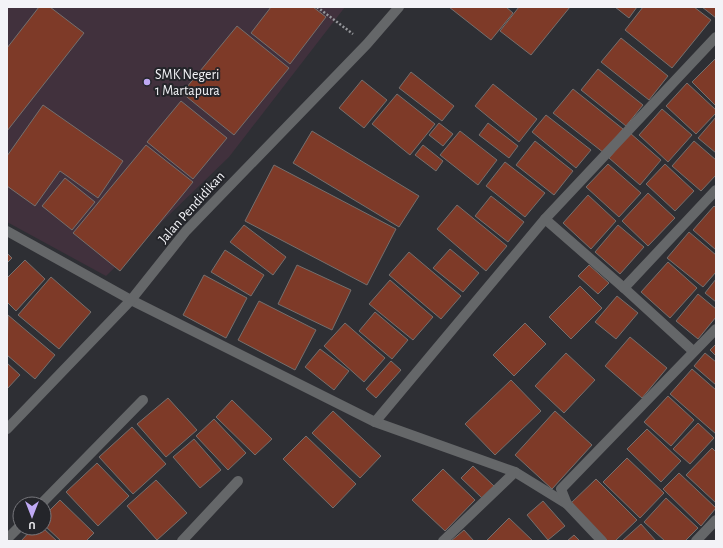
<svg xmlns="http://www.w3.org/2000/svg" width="723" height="548" font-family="'Alegreya Sans',sans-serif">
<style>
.education{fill:#41313d}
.building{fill:#7e3a28;stroke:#756f6d}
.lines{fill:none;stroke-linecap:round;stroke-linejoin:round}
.path{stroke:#96979b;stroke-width:2.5;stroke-dasharray:2 2;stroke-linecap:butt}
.minor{stroke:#656769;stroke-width:10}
.tertiary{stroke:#656769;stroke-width:10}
.poi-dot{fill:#bfa9f4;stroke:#24252a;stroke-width:1.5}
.labels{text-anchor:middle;stroke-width:4;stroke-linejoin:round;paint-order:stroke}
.poi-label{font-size:14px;fill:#f3f3f7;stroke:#24252a;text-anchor:start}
.street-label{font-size:14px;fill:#f3f3f7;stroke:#24252a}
</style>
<rect width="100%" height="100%" fill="#2e2f34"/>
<path class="education" d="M7,7H345L229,157L106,276L7,222Z"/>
<g class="building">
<path d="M39,7H50L84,33L7,131V48Z"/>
<path d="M271,7H313L326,17L290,64L251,33Z"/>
<path d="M449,7H506L513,13L491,40Z"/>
<path d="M519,7H570L531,55L500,31Z"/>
<path d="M615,7H637L629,18Z"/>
<path d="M643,7H694L711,20L672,68L625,30Z"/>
<path d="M702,7H716V18Z"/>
<path d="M237,26L289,68L234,135L182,93Z"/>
<path d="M621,38L668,76L649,100L601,62Z"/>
<path d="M716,58V106L692,82Z"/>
<path d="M598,69L643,105L626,126L581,90Z"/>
<path d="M411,72L454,106L442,121L399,88Z"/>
<path d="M362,80L387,100L364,128L339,108Z"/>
<path d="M687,83L716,110V113L696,134L666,106Z"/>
<path d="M493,84L537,119L519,142L475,106Z"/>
<path d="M573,89L623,129L604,153L553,113Z"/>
<path d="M397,94L435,124L410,155L372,124Z"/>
<path d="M181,101L227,138L193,179L147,142Z"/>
<path d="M43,105L123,161L98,198L60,171L35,206L7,186V156Z"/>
<path d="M662,109L692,135L668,162L639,135Z"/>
<path d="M546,115L591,150L576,168L532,132Z"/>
<path d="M716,117V153L698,138Z"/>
<path d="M439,123L453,134L443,146L429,135Z"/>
<path d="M488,123L518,146L509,158L479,135Z"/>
<path d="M312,131L419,196L399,227L293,163Z"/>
<path d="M460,131L497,160L478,185L440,155Z"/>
<path d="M630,133L661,160L640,185L609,158Z"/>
<path d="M535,141L573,171L554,195L516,165Z"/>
<path d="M694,141L716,160V175L701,191L672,166Z"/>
<path d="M146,145L193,182L120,271L73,233Z"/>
<path d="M423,145L443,161L436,171L415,155Z"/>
<path d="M505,162L545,193L525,217L486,186Z"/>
<path d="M608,164L641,193L619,217L586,187Z"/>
<path d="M665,164L694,191L675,211L646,184Z"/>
<path d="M274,165L396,229L367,285L245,221Z"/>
<path d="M65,178L95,202L72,230L42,206Z"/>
<path d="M648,193L675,218L648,246L622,221Z"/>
<path d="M588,195L616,221L591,249L563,223Z"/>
<path d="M491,196L524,222L508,242L475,216Z"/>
<path d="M457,205L507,246L486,271L437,229Z"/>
<path d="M714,206L716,208V250L693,230Z"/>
<path d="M244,225L286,257L273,275L230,242Z"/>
<path d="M618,225L644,247L620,274L595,252Z"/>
<path d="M689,232L716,255V272L703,287L667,258Z"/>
<path d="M450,249L479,273L463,292L433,268Z"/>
<path d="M225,250L264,275L251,296L211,272Z"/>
<path d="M409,252L461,296L441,319L389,275Z"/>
<path d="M7,253L12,258L7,263Z"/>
<path d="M25,260L45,279L16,311L7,302V278Z"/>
<path d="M668,262L697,288L670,318L641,292Z"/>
<path d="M297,265L351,290L332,330L278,304Z"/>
<path d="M589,265L609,283L598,294L578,276Z"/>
<path d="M204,275L247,298L226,338L183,315Z"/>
<path d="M51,277L91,312L59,349L18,315Z"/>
<path d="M716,279V302L705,293Z"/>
<path d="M390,280L433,317L413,340L369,304Z"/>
<path d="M580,286L602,308L571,339L549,317Z"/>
<path d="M698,294L716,309V317L698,339L676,321Z"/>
<path d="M617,296L638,313L616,339L595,322Z"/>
<path d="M259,301L316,330L295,370L238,340Z"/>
<path d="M375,312L408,340L392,359L359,331Z"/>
<path d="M8,315L55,355L35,379L7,355Z"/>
<path d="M345,323L385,358L364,382L324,346Z"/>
<path d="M525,323L546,344L514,376L493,355Z"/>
<path d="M630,337L667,368L642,398L605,366Z"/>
<path d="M716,344V356L710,350Z"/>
<path d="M320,349L349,371L334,390L305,367Z"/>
<path d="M566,353L595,380L564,413L535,386Z"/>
<path d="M705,353L716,362V385L694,366Z"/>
<path d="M391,361L401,370L376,398L366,389Z"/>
<path d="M7,363L20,375L7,389Z"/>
<path d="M692,369L716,390V434L670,394Z"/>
<path d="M511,380L541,411L495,455L465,424Z"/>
<path d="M668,396L694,420L671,446L644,422Z"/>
<path d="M168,398L197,430L166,457L137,424Z"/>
<path d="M232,400L272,439L255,455L216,417Z"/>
<path d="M333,411L381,456L360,478L312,433Z"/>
<path d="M555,411L592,445L552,489L515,455Z"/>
<path d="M214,419L246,453L228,470L196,436Z"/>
<path d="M698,423L714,438L690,464L673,449Z"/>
<path d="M132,427L166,464L133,494L99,457Z"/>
<path d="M647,429L681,461L661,482L627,449Z"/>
<path d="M306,436L356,484L333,508L283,459Z"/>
<path d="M194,439L221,470L200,488L173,457Z"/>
<path d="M712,448L716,452V503L686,475Z"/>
<path d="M627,458L664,493L640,518L603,482Z"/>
<path d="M97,463L129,496L98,526L66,492Z"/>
<path d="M473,466L494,486L482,498L461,478Z"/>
<path d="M443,469L475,500L445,531L412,500Z"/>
<path d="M679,473L716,508L701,526L663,489Z"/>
<path d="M596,479L637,520L615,541H608L570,504Z"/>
<path d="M156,480L187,513L157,540L127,506Z"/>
<path d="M666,498L698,528L685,541H665L644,522Z"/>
<path d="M60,500L94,533L86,541H61L44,525V516Z"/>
<path d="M543,501L565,526L548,540L527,515Z"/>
<path d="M509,518L533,541H486Z"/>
<path d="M641,524L656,541H622Z"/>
<path d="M33,528H43L57,541H21Z"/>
<path d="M464,530L474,541H451Z"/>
<path d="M574,535L580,541H567Z"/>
</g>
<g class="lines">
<path class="path" d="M317,7L353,34"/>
<g class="minor">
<path d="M545,219L624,288L693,351"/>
<path d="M7,231L131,300L375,422L515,472L567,504L602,541"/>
<path d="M624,288L716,190"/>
<path d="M375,422L545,219L716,37"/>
<path d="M41,504L143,400"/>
<path d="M567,504L561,489L716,329"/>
<path d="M7,539L20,526"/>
<path d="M182,541L238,481"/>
<path d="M443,541L515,472"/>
<path d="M696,541L716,520"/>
</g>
<path class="tertiary" d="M7,429L131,300L186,231L367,44L399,7"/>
</g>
<circle class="poi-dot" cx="147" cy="82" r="4"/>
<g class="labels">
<g class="poi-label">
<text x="155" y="79">SMK Negeri<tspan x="155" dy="16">1 Martapura</tspan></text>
</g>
<g class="street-label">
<text transform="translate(191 207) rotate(-48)" y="5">Jalan Pendidikan</text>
</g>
</g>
<rect width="723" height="548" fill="none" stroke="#f3f3f7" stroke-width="16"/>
<g transform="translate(32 516) rotate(180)"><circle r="19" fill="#24252a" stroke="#77777c"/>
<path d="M0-3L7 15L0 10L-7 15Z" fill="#bfa9f4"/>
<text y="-6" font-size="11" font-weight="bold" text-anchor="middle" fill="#f3f3f7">U</text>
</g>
</svg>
